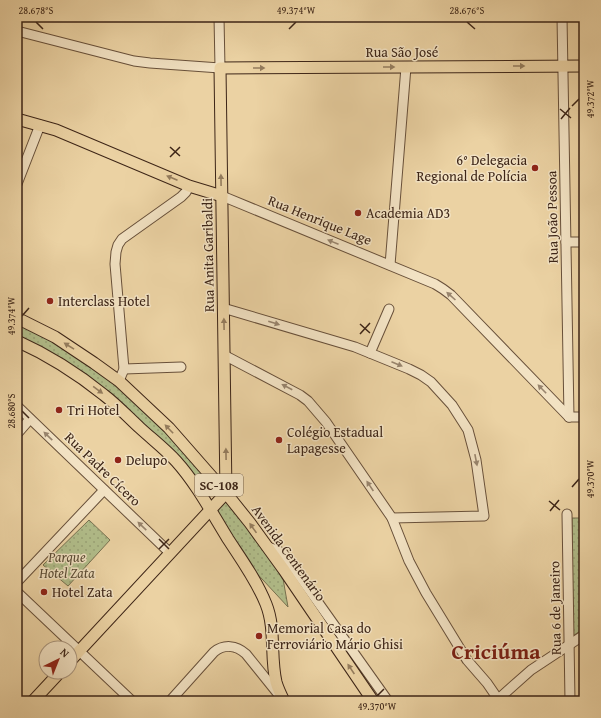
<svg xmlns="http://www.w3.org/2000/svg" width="601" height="718" font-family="'Gentium Book Plus',serif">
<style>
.green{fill:url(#green-dots);stroke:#777150}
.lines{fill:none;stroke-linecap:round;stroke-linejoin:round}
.minor-casing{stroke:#68503a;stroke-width:11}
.major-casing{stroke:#3d2517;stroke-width:13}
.minor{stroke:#f2e2c3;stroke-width:9}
.major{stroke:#ebd2a3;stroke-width:11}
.oneway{fill:#947c5d}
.oneway2{fill:#98846d}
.ticks{fill:none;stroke:#3d2517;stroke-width:1.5}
.poi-dot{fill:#8f2418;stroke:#f2e2c3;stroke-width:1.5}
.labels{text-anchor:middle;stroke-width:3;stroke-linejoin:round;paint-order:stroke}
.shield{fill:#f2e2c3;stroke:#735e4b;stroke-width:1}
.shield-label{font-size:13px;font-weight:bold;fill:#3d2517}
.street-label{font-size:14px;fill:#3d2517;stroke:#f2e2c3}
.poi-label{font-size:14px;fill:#3d2517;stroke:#f2e2c3;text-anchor:start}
.park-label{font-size:14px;font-style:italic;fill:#5a4b34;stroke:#f2e2c3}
.town-label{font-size:22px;font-weight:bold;fill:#7a1f14;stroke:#f2e2c3}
.neatline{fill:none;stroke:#3d2517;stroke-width:1.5}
.ticks-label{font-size:10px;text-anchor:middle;fill:#3d2517}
</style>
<defs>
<pattern id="green-dots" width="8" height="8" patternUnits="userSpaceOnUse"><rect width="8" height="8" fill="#b1bd8a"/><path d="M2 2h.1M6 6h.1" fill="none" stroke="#99a276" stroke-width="1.8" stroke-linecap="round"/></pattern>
</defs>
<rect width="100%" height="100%" fill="#ebd2a3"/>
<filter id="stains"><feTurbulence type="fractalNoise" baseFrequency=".005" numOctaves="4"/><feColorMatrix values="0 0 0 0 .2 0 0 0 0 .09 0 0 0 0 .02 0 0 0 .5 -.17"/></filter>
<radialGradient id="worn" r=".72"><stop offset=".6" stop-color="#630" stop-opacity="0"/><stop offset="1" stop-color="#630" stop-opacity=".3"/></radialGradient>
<g class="green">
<path d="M17,322L44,335L96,369L165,428L211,482L208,498L154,434L17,338Z"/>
<path d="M228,500L282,573L288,607L250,566L214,511Z"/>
<path d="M572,518H584V628L573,636Z"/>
<path d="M89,520L110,540L68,586L43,565Z"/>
</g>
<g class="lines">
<g class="minor-casing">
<g id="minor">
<path d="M562,17L569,417"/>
<path d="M17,31L134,61L150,63L220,68L219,17"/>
<path d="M17,184L40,125"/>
<path d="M222,196L435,284L443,289L451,295L569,417"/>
<path d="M566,242H584"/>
<path d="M390,265L406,67"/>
<path d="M223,308L355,347L409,369L421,375L431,382L452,405L468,430L476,460L484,516L392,518"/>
<path d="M370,353L389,309"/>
<path d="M224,355L300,395L308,401L326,422L392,518L409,561L426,593L459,647L467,660L487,683L498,699"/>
<path d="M124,369L181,367"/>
<path d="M119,381L124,369L115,264L116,252L118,245L122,239L181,197L186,192L189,186"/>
<path d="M17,406L170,553"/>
<path d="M569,417H584"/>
<path d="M17,434L30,419"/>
<path d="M567,514L570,701"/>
<path d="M266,546L283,553L388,701"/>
<path d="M17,582L104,490"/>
<path d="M17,592L132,701"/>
<path d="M170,701L214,652C224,644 236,645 246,654L279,695"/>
<path d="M496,701L531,670L584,635"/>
</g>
</g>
<g class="major-casing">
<g id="major">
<path d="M17,119L56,130L189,186L222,196"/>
<path d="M17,318L55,337L94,363L119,381L169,428L226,493L250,523L284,570L373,701"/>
<path d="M17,341C48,355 78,374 104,395C117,405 128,417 140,428C152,439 165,449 176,461C196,483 212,513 228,539C241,559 257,581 266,604C276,629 270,656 276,682C278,689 281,695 284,701"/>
<path d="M70,661L226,493L220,68L584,66"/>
<path d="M33,701L60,672"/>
</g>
</g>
<use href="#minor" class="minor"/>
<use href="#major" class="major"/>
</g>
<defs><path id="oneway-solid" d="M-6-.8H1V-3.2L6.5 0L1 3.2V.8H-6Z"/></defs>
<g class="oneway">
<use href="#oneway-solid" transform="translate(519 66)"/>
<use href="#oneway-solid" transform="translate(389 67)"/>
<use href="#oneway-solid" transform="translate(259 68)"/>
<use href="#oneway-solid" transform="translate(172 178) rotate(-157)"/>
<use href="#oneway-solid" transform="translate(221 180) rotate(-91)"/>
<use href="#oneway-solid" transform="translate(224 324) rotate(-91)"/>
<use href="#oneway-solid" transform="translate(69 346) rotate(-148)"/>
<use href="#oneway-solid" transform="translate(98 390) rotate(36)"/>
<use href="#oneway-solid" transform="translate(169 429) rotate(-134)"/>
<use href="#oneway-solid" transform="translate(226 454) rotate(-91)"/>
<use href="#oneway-solid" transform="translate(253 528) rotate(-125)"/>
<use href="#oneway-solid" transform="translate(351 669) rotate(-124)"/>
</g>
<g class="oneway2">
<use href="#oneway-solid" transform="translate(333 242) rotate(-158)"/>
<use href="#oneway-solid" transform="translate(451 296) rotate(-138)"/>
<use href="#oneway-solid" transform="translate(274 323) rotate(17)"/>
<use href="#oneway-solid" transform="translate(397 364) rotate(23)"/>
<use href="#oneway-solid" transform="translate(287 387) rotate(-152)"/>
<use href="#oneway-solid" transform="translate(542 389) rotate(-134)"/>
<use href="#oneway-solid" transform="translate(48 436) rotate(-136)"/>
<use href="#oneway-solid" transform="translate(476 460) rotate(79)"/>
<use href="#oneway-solid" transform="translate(370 486) rotate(-124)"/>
<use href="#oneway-solid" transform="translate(142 526) rotate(-136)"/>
</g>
<path class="ticks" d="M36,22L43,29M467,22L475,29M289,29L296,22M572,106L579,99M560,109L571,118M561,119L570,108M170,147L180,156M170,157L180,147M22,316L29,308M360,324L370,333M360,334L370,323M22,411L29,418M572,487L579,479M549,501L560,510M550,511L559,500M159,539L169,549M159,549L169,539M377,696L384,689"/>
<g class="poi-dot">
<circle cx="535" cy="168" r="4"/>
<circle cx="358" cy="213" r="4"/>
<circle cx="50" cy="301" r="4"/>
<circle cx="59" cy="410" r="4"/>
<circle cx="279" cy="440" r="4"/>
<circle cx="118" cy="460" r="4"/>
<circle cx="44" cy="592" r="4"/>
<circle cx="259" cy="636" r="4"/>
</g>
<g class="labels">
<rect class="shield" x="195" y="474" width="48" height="22" rx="3"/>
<g class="shield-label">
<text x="219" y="490">SC-108</text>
</g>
<g class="street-label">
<text x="402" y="57">Rua São José</text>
<text transform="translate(552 217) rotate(-91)" y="5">Rua João Pessoa</text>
<text transform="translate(320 220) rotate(22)" y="5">Rua Henrique Lage</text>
<text transform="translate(208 255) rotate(-91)" y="5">Rua Anita Garibaldi</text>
<text transform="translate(103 469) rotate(44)" y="5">Rua Padre Cícero</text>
<text transform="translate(289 553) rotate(54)" y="5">Avenida Centenário</text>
<text transform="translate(555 608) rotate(-91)" y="5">Rua 6 de Janeiro</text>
</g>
<g class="poi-label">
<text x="527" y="165" text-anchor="end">6° Delegacia<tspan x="527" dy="16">Regional de Polícia</tspan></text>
<text x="366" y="218">Academia AD3</text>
<text x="58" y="306">Interclass Hotel</text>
<text x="67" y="415">Tri Hotel</text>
<text x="287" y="437">Colégio Estadual<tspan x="287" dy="16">Lapagesse</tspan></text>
<text x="126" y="465">Delupo</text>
<text x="52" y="597">Hotel Zata</text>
<text x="267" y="633">Memorial Casa do<tspan x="267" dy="16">Ferroviário Mário Ghisi</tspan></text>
</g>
<g class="park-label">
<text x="67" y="562">Parque<tspan x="67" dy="16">Hotel Zata</tspan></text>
</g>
<g class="town-label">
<text x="496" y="659">Criciúma</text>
</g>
</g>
<rect width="601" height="718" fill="none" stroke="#ebd2a3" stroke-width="44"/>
<g transform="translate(58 660) rotate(43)"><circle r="19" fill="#f2e2c3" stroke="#aa967e"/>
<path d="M0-3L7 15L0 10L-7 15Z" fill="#8f2418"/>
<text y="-6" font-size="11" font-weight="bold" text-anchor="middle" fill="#3d2517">N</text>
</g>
<rect x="22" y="22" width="557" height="674" class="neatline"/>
<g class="ticks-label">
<text x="36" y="14">28.678°S</text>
<text x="296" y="14">49.374°W</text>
<text x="467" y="14">28.676°S</text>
<text transform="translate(590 99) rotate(-90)" y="4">49.372°W</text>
<text transform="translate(11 316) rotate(-90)" y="4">49.374°W</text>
<text transform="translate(11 411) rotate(-90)" y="4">28.680°S</text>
<text transform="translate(590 479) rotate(-90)" y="4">49.370°W</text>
<text x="377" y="710">49.370°W</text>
</g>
<rect width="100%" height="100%" filter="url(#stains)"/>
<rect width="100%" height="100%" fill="url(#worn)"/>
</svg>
